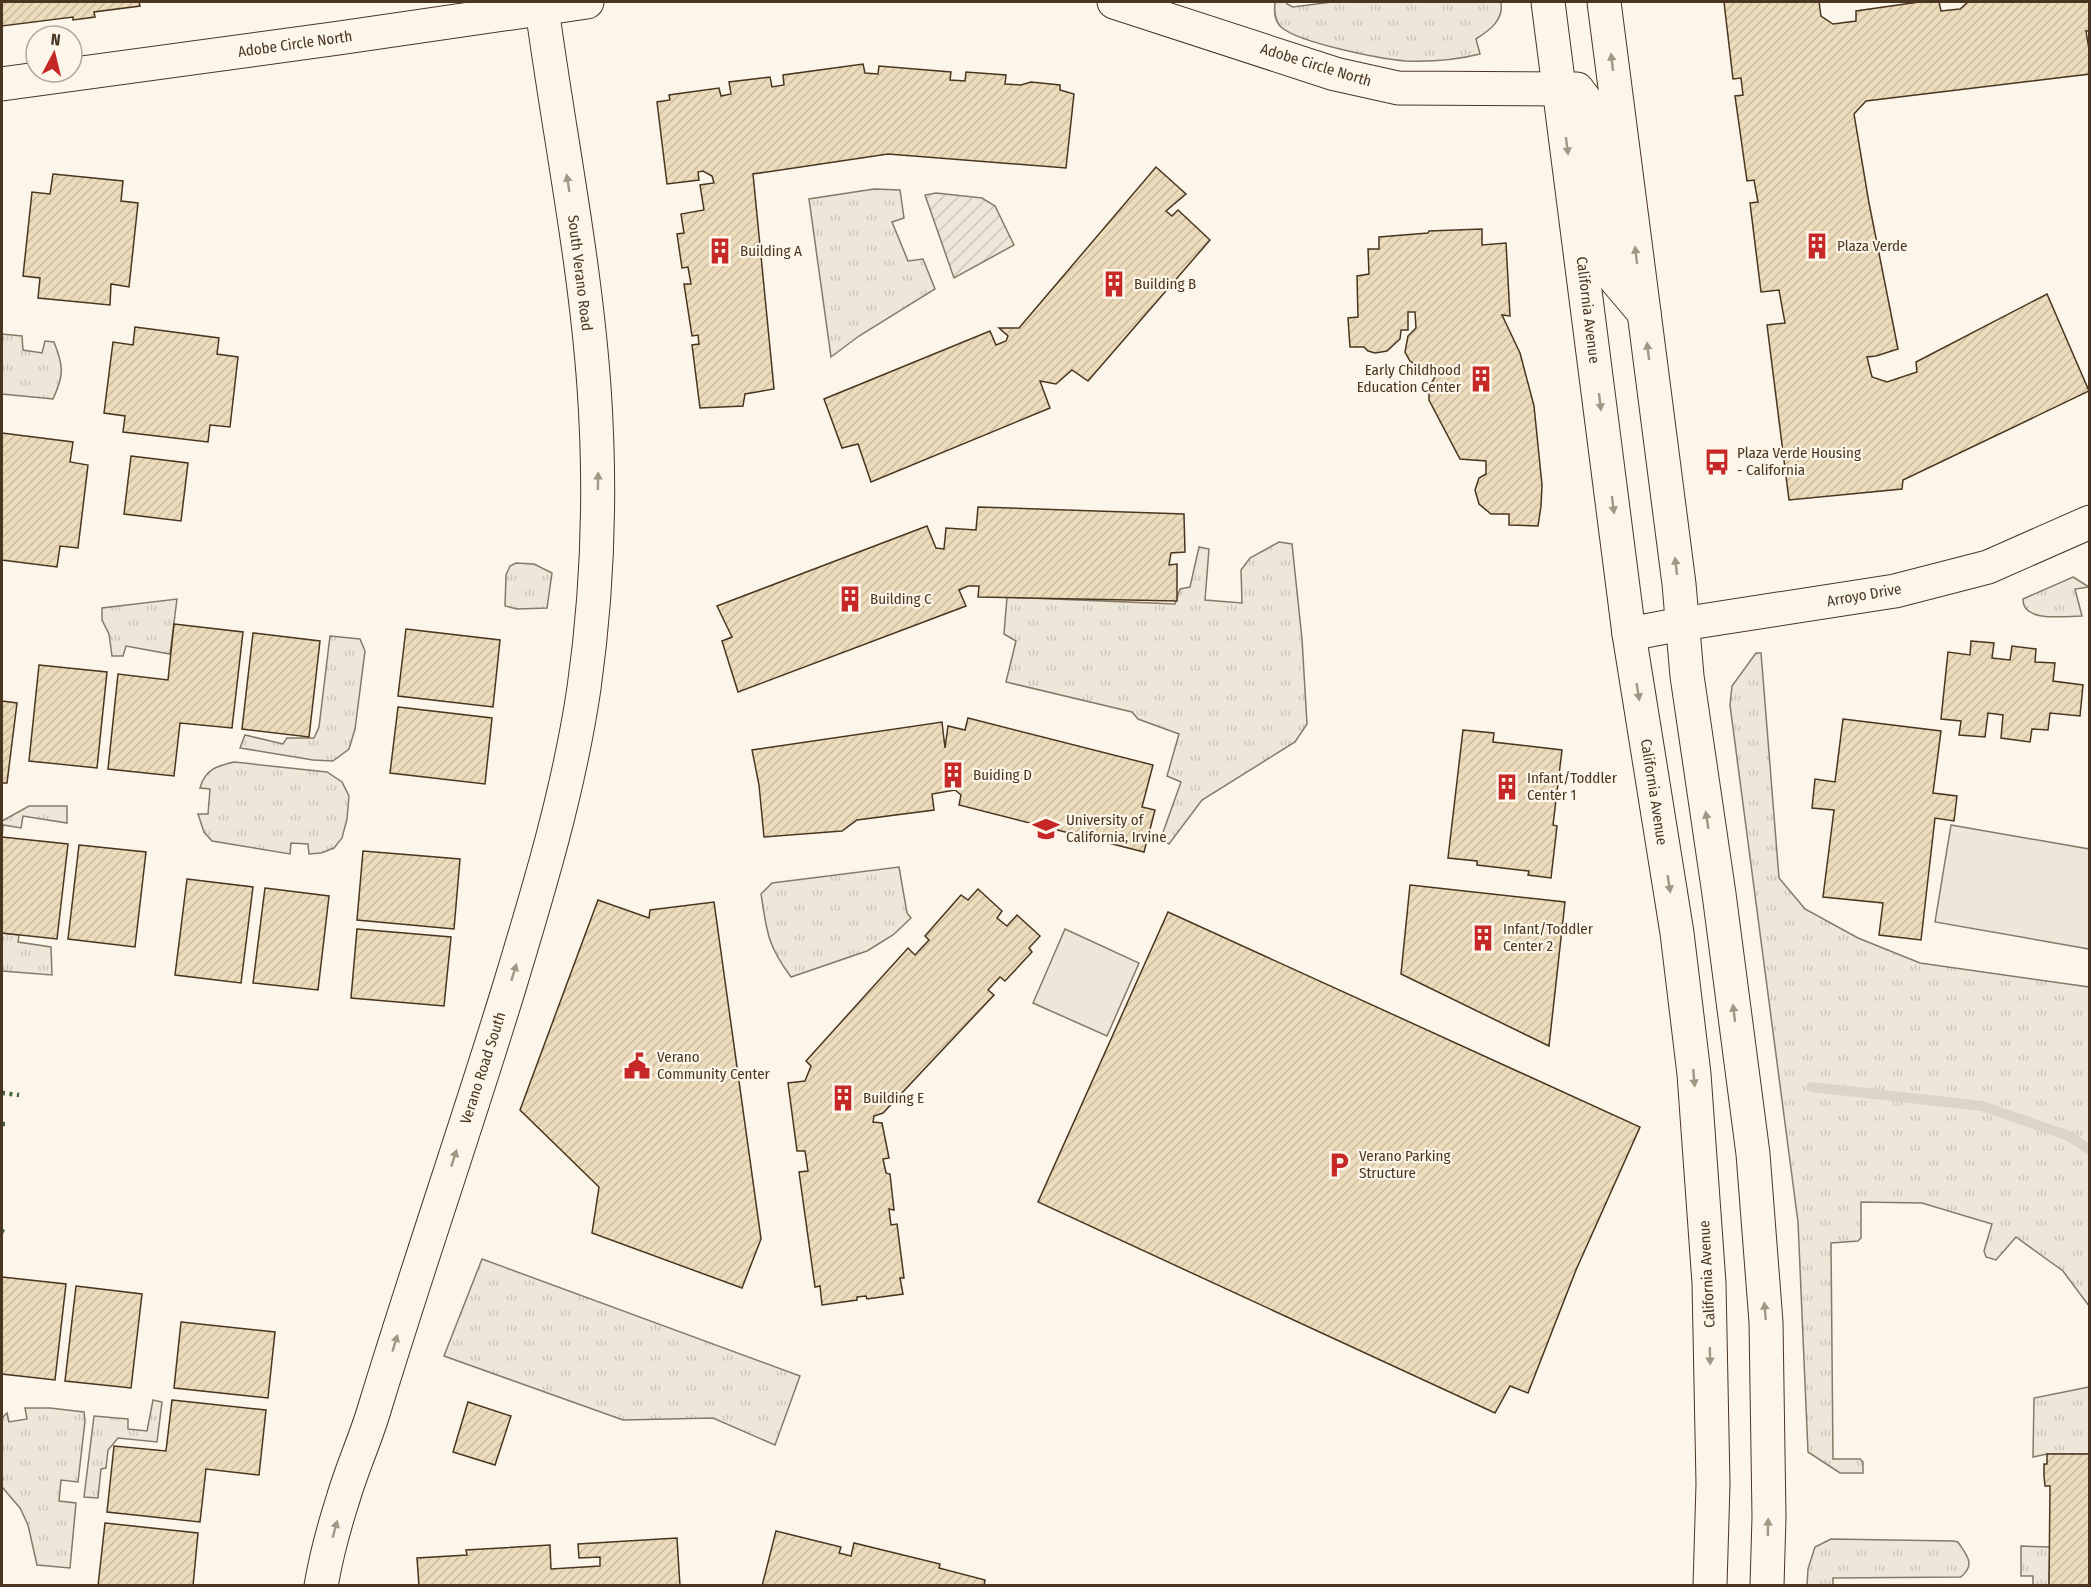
<svg xmlns="http://www.w3.org/2000/svg" width="2091" height="1587" font-family="'Fira Sans Condensed',sans-serif">
<style>
.grass{fill:url(#grass-tufts);stroke:#887966;stroke-width:1.5}
.garden{fill:url(#garden-furrows);stroke:#887966;stroke-width:1.5}
.pitch{fill:#ede6d9;stroke:#887966;stroke-width:1.5}
.lines{fill:none;stroke-linecap:round;stroke-linejoin:round}
.stream{stroke:#dcd4c6;stroke-width:10}
.building{fill:url(#building-hatch);stroke:#4a3520;stroke-width:1.5}
.street-casing{stroke:#4a3520;stroke-width:35}
.secondary-casing{stroke:#4a3520;stroke-width:35}
.street{stroke:#fbf6e9;stroke-width:33}
.secondary{stroke:#fbf6e9;stroke-width:33}
.hedge{stroke:#436837;stroke-width:4.5;stroke-dasharray:3 4.5;stroke-linecap:butt}
.oneway{fill:#a29684}
.labels{text-anchor:middle;stroke-width:4.5;stroke-linejoin:round;paint-order:stroke}
.street-label{font-size:15px;fill:#4a3520;stroke:#fbf6e9}
.poi-label{font-size:15px;fill:#4a3520;stroke:#fbf6e9;text-anchor:start}
</style>
<defs>
<pattern id="grass-tufts" width="24" height="20" patternUnits="userSpaceOnUse" patternTransform="scale(1.5)"><rect width="24" height="20" fill="#ede6d9"/><path d="M3 7l-1-3M5 7V3M7 7l1-3M15 17l-1-3M17 17v-4M19 17l1-3" fill="none" stroke="#cdc6ba"/></pattern>
<pattern id="garden-furrows" width="10" height="10" patternUnits="userSpaceOnUse" patternTransform="scale(1.5)"><rect width="10" height="10" fill="#ede6d9"/><path d="M-1 1l2-2M0 10L10 0M9 11l2-2" fill="none" stroke="#cdc6ba"/></pattern>
<pattern id="building-hatch" width="6" height="6" patternUnits="userSpaceOnUse" patternTransform="scale(1.5)"><rect width="6" height="6" fill="#ecdcbc"/><path d="M-1 1l2-2M0 6l6-6M5 7l2-2" fill="none" stroke="#ccbda1"/></pattern>
</defs>
<rect width="100%" height="100%" fill="#fbf6e9"/>
<g class="grass">
<path d="M1275,2H1287V4L1293,7L1332,2H1501C1504,20 1490,30 1476,39L1480,54C1456,60 1432,62 1406,61C1381,59 1299,43 1281,27C1274,20 1274,11 1275,2Z"/>
<path d="M874,189L900,190L904,218L892,222L908,261L923,259L935,289L859,336L831,357L809,199Z"/>
<path d="M2,334L22,336L23,350L42,353L45,341L54,342C64,367 64,375 53,399L2,394Z"/>
<path d="M1279,542L1292,544L1302,639L1307,724L1295,742L1202,800L1169,844L1161,838L1181,782L1167,776L1179,734L1138,719L1132,712L1006,682L1016,641L1004,634L1007,597L1175,604L1180,589L1190,587L1199,547L1209,549L1205,600L1242,603L1241,570L1250,558Z"/>
<path d="M516,563L534,564L552,573L547,608L517,609L505,606L506,575L510,566Z"/>
<path d="M2073,577L2089,587L2075,589L2082,616C2066,616 2022,623 2023,599Z"/>
<path d="M177,599L170,654L126,646L123,656H112L109,634L102,620V608Z"/>
<path d="M330,636L360,639L365,651L355,729L349,749L333,761L313,760L240,748L245,735L283,744L287,738H314L319,727Z"/>
<path d="M1756,653H1761L1779,878L1805,909L1858,938L1920,963L2089,987V1306L2063,1271L2016,1237L1996,1260L1986,1257L1984,1251L1992,1224L1922,1203L1861,1202V1238L1858,1241L1831,1243L1833,1459H1860L1863,1462V1473H1840L1808,1452L1798,1222L1730,705L1732,686Z"/>
<path d="M234,762L327,772L342,782L349,796L347,819L342,838L334,848L321,853L309,854L308,844L291,843L290,854L212,841L204,832L198,814H208L210,789L200,788C205,769 217,766 234,762Z"/>
<path d="M29,806H67V823L23,816L21,828L3,825L2,839V821Z"/>
<path d="M899,867L907,913L911,918L893,935L867,951L791,977C767,945 767,932 761,894L772,883Z"/>
<path d="M2,933L19,935L18,942L51,947L52,975L2,971Z"/>
<path d="M482,1259L800,1376L775,1445L713,1418L623,1420L444,1356Z"/>
<path d="M2089,1387V1454H2047L2033,1457L2034,1398Z"/>
<path d="M153,1400L162,1402L157,1442L118,1438L108,1450L106,1468L101,1469L98,1498L84,1497L94,1416L128,1419V1429L147,1431Z"/>
<path d="M25,1408H50L84,1412L85,1421L78,1482L61,1480L59,1501L76,1503L70,1568L37,1565L28,1525L20,1508L2,1487V1418L7,1413L9,1422L27,1419Z"/>
<path d="M1831,1539L1953,1541L1958,1542C1967,1556 1976,1564 1961,1577L1833,1578V1585H1807L1808,1569L1815,1547Z"/>
<path d="M2021,1546L2050,1547L2049,1585H2033V1576H2021Z"/>
</g>
<path class="garden" d="M936,193L982,198L995,206L1014,245L954,278L925,195Z"/>
<g class="pitch">
<path d="M1951,825L2089,849V949L1935,922Z"/>
<path d="M1065,929L1139,963L1107,1036L1033,1003Z"/>
</g>
<g class="lines">
<path class="stream" d="M1812,1087L1982,1106L2069,1136L2090,1150"/>
</g>
<g class="building">
<path d="M2,2H139L140,6L94,12L95,17L73,20V17L2,26Z"/>
<path d="M1724,2H1819L1821,16L1833,24L1856,21V11L1919,2H1939L1941,11L1960,9L1968,2H2090V31H2086L2090,55V74L1866,101L1854,114L1869,203L1898,349L1876,356L1867,357L1872,377L1887,382L1917,372L1916,362L2047,294L2089,391L1903,480L1902,489L1789,500L1767,325L1785,323L1779,290L1761,292L1750,203L1758,202L1754,180L1747,181L1735,96L1743,95L1741,78L1733,79Z"/>
<path d="M863,64L865,73L878,74L879,66L951,72L950,80L965,81L966,72L1006,75L1005,84L1021,85L1031,82L1060,85V90L1074,94L1066,168L888,154L753,174L774,389L745,394L743,406L700,408L692,345L699,344L698,335L692,336L684,284H691L688,267L682,268L677,234L684,233L681,214L704,210L700,185L714,183L712,176L703,171L698,172L699,180L667,184L657,102L670,100L669,95L719,88L721,96L731,94L729,82L770,77L772,87L784,85L783,75Z"/>
<path d="M1156,167L1186,194L1166,211L1172,216L1178,210L1210,240L1088,381L1072,370L1056,384L1040,381L1050,408L871,482L858,444L842,448L824,399L990,331L996,345L1006,341L1008,336L999,328H1019Z"/>
<path d="M53,174L123,181L121,201L138,203L129,287L111,284L110,305L38,298L40,278L23,276L32,192L50,194Z"/>
<path d="M1482,229V245L1506,243L1510,316L1502,315L1520,353L1534,406L1542,485L1541,506L1538,526L1509,525V514H1491L1479,504L1475,490L1479,478L1486,474V461L1460,459L1429,400V387L1435,377L1439,374V367L1430,370L1420,368L1410,361L1405,352L1408,336L1416,328L1415,312H1408V330H1401L1400,339L1387,351L1375,353L1368,351L1364,347H1350L1348,318L1358,317L1357,276L1369,274L1368,249H1379V237L1428,233L1429,231Z"/>
<path d="M135,327L219,338L217,354L238,357L230,427L210,425L208,442L123,432L125,416L104,413L113,342L133,345Z"/>
<path d="M2,433L73,442L70,462L88,465L78,548L60,546L57,567L2,560Z"/>
<path d="M131,456L188,463L181,521L124,514Z"/>
<path d="M978,507L1184,514L1185,552L1171,553L1169,565L1177,564V601L978,597L979,586H968L959,590L966,606L738,692L722,641L732,637L717,606L927,526L936,548L944,549L946,528L976,530Z"/>
<path d="M174,624L243,632L232,728L180,723L174,776L108,769L118,674L168,680Z"/>
<path d="M406,629L500,640L493,707L398,696Z"/>
<path d="M253,633L320,641L309,737L242,729Z"/>
<path d="M1971,641L1994,643L1992,658L2010,660L2012,646L2036,649L2035,662L2055,663L2053,681L2083,685L2080,716L2050,713L2048,730L2032,729L2030,742L2001,738L2003,715L1988,713L1985,737L1959,735L1961,721L1941,719L1948,652L1970,655Z"/>
<path d="M39,665L107,672L97,768L29,761Z"/>
<path d="M2,701L17,703L7,783H2Z"/>
<path d="M398,707L492,718L485,784L390,773Z"/>
<path d="M968,718L1153,765L1142,807L1155,810L1144,852L959,805L961,795L955,790L932,794L934,810L857,820L842,831L764,837L759,785L752,750L942,722L945,748L948,726L965,730Z"/>
<path d="M1843,719L1941,731L1933,793L1957,796L1954,821L1935,818L1921,940L1879,935L1883,903L1823,897L1834,810L1812,808L1815,779L1835,782Z"/>
<path d="M1463,730L1494,733L1493,742L1562,750L1553,825L1557,826L1551,878L1528,875L1529,871L1477,865V861L1448,858Z"/>
<path d="M2,837L68,844L57,939L2,933Z"/>
<path d="M79,845L146,852L135,947L68,939Z"/>
<path d="M363,851L460,859L454,929L357,920Z"/>
<path d="M187,879L253,887L241,983L175,975Z"/>
<path d="M1410,885L1565,902L1549,1046L1401,974Z"/>
<path d="M265,888L329,896L318,990L253,983Z"/>
<path d="M978,889L1002,911L997,918L1007,926L1017,915L1040,936L1029,948L1032,952L1005,981L1000,977L988,990L994,995L883,1113L874,1116L873,1122L882,1123L889,1158L883,1159L886,1173L890,1174L894,1210L889,1209L891,1225L897,1224L904,1278H900L903,1294L867,1299L866,1296L857,1297V1300L822,1305L820,1286L815,1287L799,1172L808,1171L805,1151H797L788,1083L805,1081L811,1066L806,1061L908,948L915,955L929,940L925,936L961,895L968,900Z"/>
<path d="M598,900L649,918L650,910L714,902L761,1239L742,1288L592,1233L599,1187L520,1110Z"/>
<path d="M1168,912L1640,1127L1576,1270L1528,1393L1510,1386L1495,1413L1038,1202Z"/>
<path d="M357,929L451,937L444,1006L351,998Z"/>
<path d="M2,1277L66,1284L55,1380L2,1374Z"/>
<path d="M76,1286L142,1294L131,1388L65,1381Z"/>
<path d="M181,1322L275,1332L268,1398L174,1388Z"/>
<path d="M172,1400L266,1410L259,1475L206,1469L200,1522L107,1512L114,1446L166,1451Z"/>
<path d="M468,1402L511,1416L495,1465L453,1452Z"/>
<path d="M2047,1454H2090V1586H2049L2050,1486H2045L2044,1476V1464H2047Z"/>
<path d="M105,1523L198,1533L193,1586H98Z"/>
<path d="M776,1531L841,1547L839,1553L851,1556L854,1543L940,1564L939,1568L985,1580L984,1586H762Z"/>
<path d="M677,1538L680,1586H419L417,1558L467,1555L466,1550L550,1545L551,1569L600,1566V1557L579,1558L578,1544Z"/>
</g>
<g class="lines">
<g class="street-casing">
<path id="street" d="M321,1586C326,1557 334,1527 343,1499C352,1468 366,1438 375,1407C418,1266 466,1128 509,988C539,889 569,790 584,688C598,589 601,487 594,387C585,260 559,134 542,8"/>
</g>
<g class="secondary-casing">
<g id="secondary">
<path d="M1114,2L1335,74L1398,88L1577,89L1586,101L1611,274L1644,313"/>
<path d="M1548,2L1629,634L1677,933L1694,1074L1709,1283L1713,1484L1710,1586"/>
<path d="M1604,2L1679,584L1687,676L1719,894L1753,1154L1766,1322L1769,1517L1767,1586"/>
<path d="M2,84L339,38L587,2"/>
<path d="M1629,634L1682,624L1895,591L1988,567L2090,522"/>
</g>
</g>
<use href="#street" class="street"/>
<use href="#secondary" class="secondary"/>
<g class="hedge">
<path d="M2,1093L19,1095"/>
<path d="M2,1124H8"/>
<path d="M2,1231L4,1232"/>
</g>
</g>
<defs><path id="oneway-solid" d="M-6-.8H1V-3.2L6.5 0L1 3.2V.8H-6Z" transform="scale(1.5)"/></defs>
<g class="oneway">
<use href="#oneway-solid" transform="translate(1612 62) rotate(-97)"/>
<use href="#oneway-solid" transform="translate(1567 146) rotate(83)"/>
<use href="#oneway-solid" transform="translate(568 183) rotate(-99)"/>
<use href="#oneway-solid" transform="translate(1636 255) rotate(-97)"/>
<use href="#oneway-solid" transform="translate(1648 351) rotate(-97)"/>
<use href="#oneway-solid" transform="translate(1600 402) rotate(83)"/>
<use href="#oneway-solid" transform="translate(598 481) rotate(-89)"/>
<use href="#oneway-solid" transform="translate(1613 505) rotate(83)"/>
<use href="#oneway-solid" transform="translate(1676 566) rotate(-97)"/>
<use href="#oneway-solid" transform="translate(1638 692) rotate(81)"/>
<use href="#oneway-solid" transform="translate(1707 820) rotate(-99)"/>
<use href="#oneway-solid" transform="translate(1669 884) rotate(81)"/>
<use href="#oneway-solid" transform="translate(514 972) rotate(-73)"/>
<use href="#oneway-solid" transform="translate(1734 1013) rotate(-97)"/>
<use href="#oneway-solid" transform="translate(1694 1078) rotate(85)"/>
<use href="#oneway-solid" transform="translate(454 1158) rotate(-72)"/>
<use href="#oneway-solid" transform="translate(1765 1311) rotate(-95)"/>
<use href="#oneway-solid" transform="translate(395 1343) rotate(-73)"/>
<use href="#oneway-solid" transform="translate(1710 1356) rotate(89)"/>
<use href="#oneway-solid" transform="translate(1768 1527) rotate(-89)"/>
<use href="#oneway-solid" transform="translate(335 1529) rotate(-75)"/>
</g>
<defs>
<g id="building-bare" transform="scale(2.07)"><path d="M-4-6H4V6H1V3H-1V6H-4ZM-2.5-4.3h1.7v1.8h-1.7ZM.8-4.3h1.7v1.8H.8ZM-2.5-1h1.7V.8h-1.7ZM.8-1h1.7V.8H.8Z" fill="#c62828" stroke="#fbf6e9" stroke-width="2.5" paint-order="stroke"/></g>
<g id="bus-bare" transform="scale(2.07)"><path d="M-5-6H5V4H4V6H2V4H-2V6H-4V4H-5ZM-3.5-4V0h7V-4ZM-3.5 1.2v1.5H-2V1.2ZM2 1.2v1.5H3.5V1.2Z" fill="#c62828" stroke="#fbf6e9" stroke-width="2.5" paint-order="stroke"/></g>
<g id="university-bare" transform="scale(2.07)"><path d="M0-5L7-2L0 1L-7-2ZM-4 1L0 2.5L4 1V4Q0 6-4 4Z" fill="#c62828" stroke="#fbf6e9" stroke-width="2.5" paint-order="stroke"/></g>
<g id="civic-bare" transform="scale(2.07)"><path d="M-.6-6.5H3V-4.5H.6V-3L4-1V1h2V6H-6V1h2V-1L-.6-3ZM-1.2 2.5V6h2.4V2.5Z" fill="#c62828" stroke="#fbf6e9" stroke-width="2.5" paint-order="stroke"/></g>
<g id="parking-bare" transform="scale(2.07)"><path d="M-3.5-5.5H1a3.5 3.5 0 0 1 0 7H-1V5.5H-3.5ZM-1-3.4V-.6H.8a1.4 1.4 0 0 0 0-2.8Z" fill="#c62828" stroke="#fbf6e9" stroke-width="2.5" paint-order="stroke"/></g>
</defs>
<g fill-rule="evenodd">
<use href="#building-bare" x="1817" y="246"/>
<use href="#building-bare" x="720" y="251"/>
<use href="#building-bare" x="1114" y="284"/>
<use href="#building-bare" x="1481" y="379"/>
<use href="#bus-bare" x="1717" y="462"/>
<use href="#building-bare" x="850" y="599"/>
<use href="#building-bare" x="953" y="775"/>
<use href="#building-bare" x="1507" y="787"/>
<use href="#university-bare" x="1046" y="829"/>
<use href="#building-bare" x="1483" y="938"/>
<use href="#civic-bare" x="637" y="1066"/>
<use href="#building-bare" x="843" y="1098"/>
<use href="#parking-bare" x="1339" y="1165"/>
</g>
<g class="labels">
<g class="street-label">
<text transform="translate(295 44) rotate(-8)" y="5">Adobe Circle North</text>
<text transform="translate(1316 65) rotate(17)" y="5">Adobe Circle North</text>
<text transform="translate(580 273) rotate(83)" y="5">South Verano Road</text>
<text transform="translate(1588 310) rotate(83)" y="5">California Avenue</text>
<text transform="translate(1864 595) rotate(-10)" y="5">Arroyo Drive</text>
<text transform="translate(1654 792) rotate(81)" y="5">California Avenue</text>
<text transform="translate(483 1068) rotate(-72)" y="5">Verano Road South</text>
<text transform="translate(1707 1274) rotate(-93)" y="5">California Avenue</text>
</g>
<g class="poi-label">
<text x="1837" y="251">Plaza Verde</text>
<text x="740" y="256">Building A</text>
<text x="1134" y="289">Building B</text>
<text x="1461" y="375" text-anchor="end">Early Childhood<tspan x="1461" dy="17">Education Center</tspan></text>
<text x="1737" y="458">Plaza Verde Housing<tspan x="1737" dy="17">- California</tspan></text>
<text x="870" y="604">Building C</text>
<text x="973" y="780">Buiding D</text>
<text x="1527" y="783">Infant/Toddler<tspan x="1527" dy="17">Center 1</tspan></text>
<text x="1066" y="825">University of<tspan x="1066" dy="17">California, Irvine</tspan></text>
<text x="1503" y="934">Infant/Toddler<tspan x="1503" dy="17">Center 2</tspan></text>
<text x="657" y="1062">Verano<tspan x="657" dy="17">Community Center</tspan></text>
<text x="863" y="1103">Building E</text>
<text x="1359" y="1161">Verano Parking<tspan x="1359" dy="17">Structure</tspan></text>
</g>
</g>
<rect width="2091" height="1587" fill="none" stroke="#4a3520" stroke-width="6"/>
<g transform="translate(54 54) rotate(7)"><circle r="28" fill="#fbf6e9" stroke="#b4a999" stroke-width="1.5"/>
<path d="M0-4.5L10 22L0 15L-10 22Z" fill="#c62828"/>
<text y="-9" font-size="16" font-weight="bold" text-anchor="middle" fill="#4a3520">N</text>
</g>
</svg>
